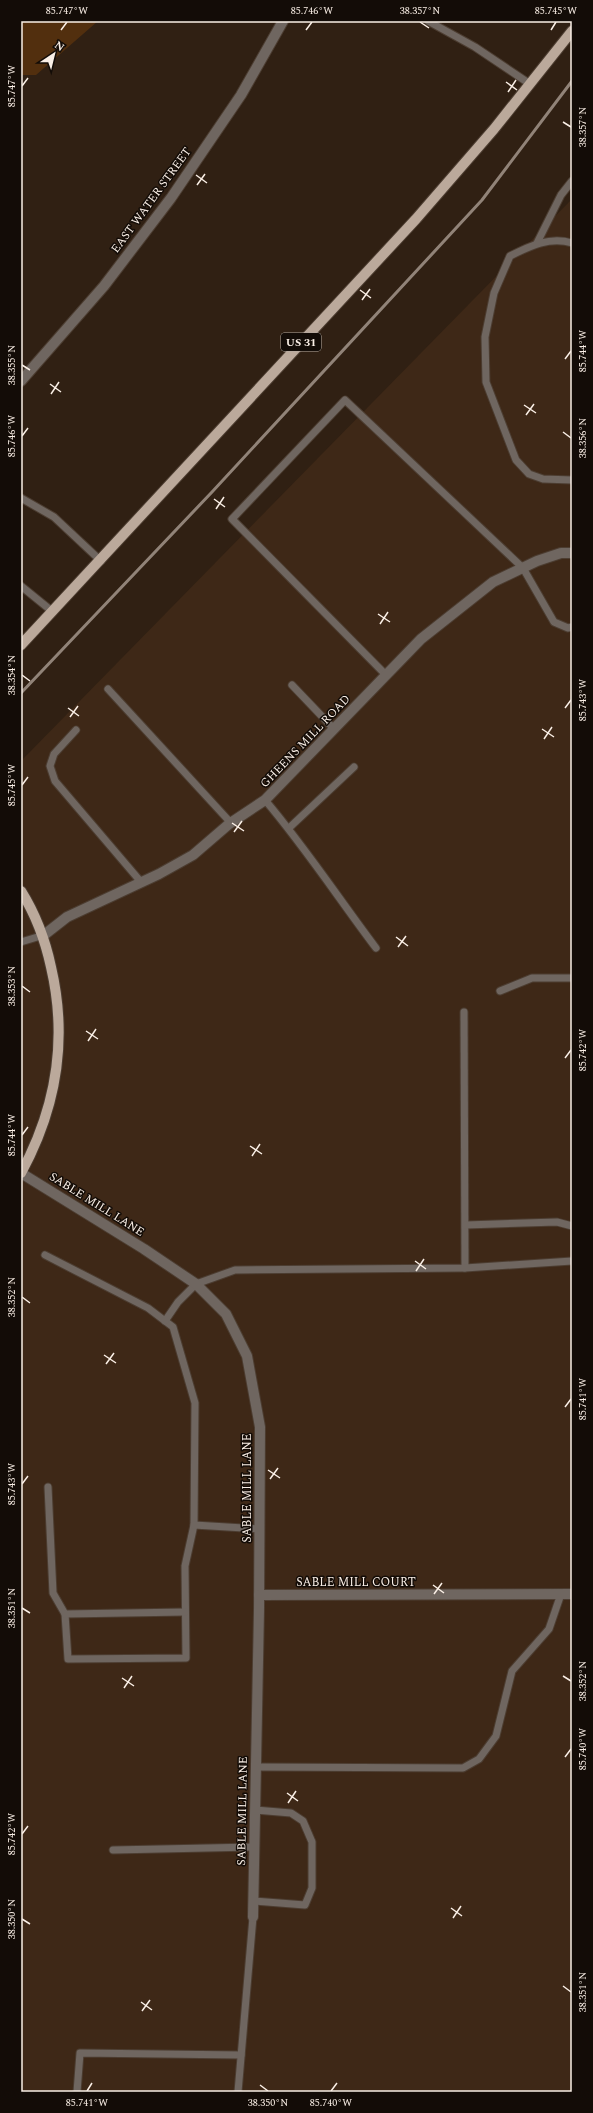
<svg xmlns="http://www.w3.org/2000/svg" width="593" height="2113" font-family="Spectral,serif">
<style>
.built{fill:#3e2817}
.green{fill:#522f0e}
.lines{fill:none;stroke-linecap:round;stroke-linejoin:round}
.service-casing{stroke:#4c3d31;stroke-width:9}
.minor-casing{stroke:#4c3d31;stroke-width:12}
.tertiary-casing{stroke:#4c3d31;stroke-width:12}
.primary-casing{stroke:#4c3d31;stroke-width:12}
.service{stroke:#6f6660;stroke-width:7}
.minor{stroke:#6f6660;stroke-width:10}
.tertiary{stroke:#6f6660;stroke-width:10}
.primary{stroke:#bba99b;stroke-width:10}
.rail{stroke:#918378;stroke-width:3}
.ticks{fill:none;stroke:#faefe6;stroke-width:1.5}
.labels{text-anchor:middle;stroke-width:3;stroke-linejoin:round;paint-order:stroke}
.shield{fill:#130c07;stroke:#b5aba3;stroke-width:1}
.shield-label{font-size:11px;font-weight:bold;fill:#faefe6}
.street-label{font-size:12px;fill:#faefe6;stroke:#130c07}
.neatline{fill:none;stroke:#faefe6;stroke-width:1.5}
.ticks-label{font-size:10px;text-anchor:middle;fill:#faefe6}
</style>
<rect width="100%" height="100%" fill="#302013"/>
<path class="built" d="M572,199V2092H23L21,2059V761Z"/>
<path class="green" d="M21,21H98L36,75H21Z"/>
<g class="lines">
<g class="service-casing">
<g id="service">
<path d="M428,21L475,47L530,84"/>
<path d="M537,243L561,195L572,181"/>
<path d="M572,243C550,236 530,246 510,256L494,293L485,337L486,382L516,460L529,474L543,479L572,480"/>
<path d="M21,498L54,517L101,561"/>
<path d="M21,586L53,612"/>
<path d="M386,675L232,519L345,400L523,568L554,622L568,628L572,627"/>
<path d="M292,685L334,729"/>
<path d="M108,689L231,823"/>
<path d="M76,730L54,754L50,766L55,781L141,882"/>
<path d="M265,800C305,847 339,899 376,948"/>
<path d="M289,828L354,767"/>
<path d="M21,942L44,935"/>
<path d="M500,991L532,978H572"/>
<path d="M464,1012L465,1268"/>
<path d="M466,1225L557,1222L572,1226"/>
<path d="M45,1255L148,1308L173,1327L195,1403L194,1525L185,1566L186,1658L68,1659L65,1614L53,1593L48,1487"/>
<path d="M165,1321L178,1302L196,1284L235,1270L465,1268L572,1261"/>
<path d="M194,1525L259,1529"/>
<path d="M65,1614L185,1612"/>
<path d="M256,1767L463,1768L479,1759L496,1736L512,1671L549,1629L561,1594"/>
<path d="M113,1850L254,1847"/>
<path d="M253,1901L305,1905L312,1888V1842L303,1821L291,1813L255,1810"/>
<path d="M77,2092L80,2053L241,2055"/>
<path d="M238,2092L253,1917"/>
</g>
</g>
<g class="minor-casing">
<g id="minor">
<path d="M44,935L67,917L159,874L193,855L229,824L265,800L421,639L493,582L537,561L561,553H572"/>
<path d="M21,1173L144,1249L196,1284L226,1314L247,1356L260,1427L259,1610L253,1917"/>
<path d="M259,1595L572,1594"/>
</g>
</g>
<g class="tertiary-casing">
<path id="tertiary" d="M21,381L104,286L171,198L241,95L283,21"/>
</g>
<g class="primary-casing">
<g id="primary">
<path d="M21,645L416,219L494,129L572,31"/>
<path d="M21,891C36,915 45,939 51,967C68,1040 57,1107 21,1173"/>
</g>
</g>
<use href="#service" class="service"/>
<use href="#minor" class="minor"/>
<use href="#tertiary" class="tertiary"/>
<use href="#primary" class="primary"/>
<path class="rail" d="M21,693L212,492L482,200L572,81"/>
</g>
<path class="ticks" d="M420,22L429,28M61,30L67,22M306,30L312,22M551,30L556,22M506,82L517,90M22,86L28,78M508,92L516,80M563,122L571,127M196,175L207,183M197,185L205,174M360,290L371,298M362,300L370,289M565,359L571,351M22,365L30,370M50,384L61,392M51,394L59,382M524,405L536,413M526,415L534,404M563,432L571,438M22,436L28,428M214,499L225,507M216,509L224,497M378,614L390,622M380,624L388,612M22,675L30,681M68,708L79,716M565,708L571,700M70,717L78,706M542,729L554,737M544,739L552,727M22,785L28,777M232,823L244,831M234,832L242,821M396,937L408,946M398,947L406,936M22,986L30,992M86,1031L98,1039M88,1041L96,1029M565,1058L571,1050M22,1135L28,1127M250,1146L262,1154M252,1156L260,1144M415,1261L426,1269M416,1271L424,1259M22,1297L30,1303M104,1355L116,1363M106,1364L114,1353M565,1407L571,1399M268,1470L280,1478M270,1479L278,1468M22,1484L28,1476M433,1585L444,1593M434,1594L442,1583M22,1608L30,1613M563,1676L571,1681M122,1678L134,1686M124,1688L132,1676M565,1757L571,1749M287,1793L298,1801M288,1803L296,1791M22,1834L28,1826M451,1908L462,1916M453,1918L461,1906M22,1919L30,1924M563,1986L571,1992M141,2002L152,2010M142,2011L150,2000M260,2085L268,2091M87,2091L92,2083M331,2091L337,2083"/>
<g class="labels">
<rect class="shield" x="281" y="333" width="40" height="18" rx="3"/>
<g class="shield-label">
<text x="301" y="346">US 31</text>
</g>
<g class="street-label">
<text transform="translate(151 200) rotate(-54)" y="4">EAST WATER STREET</text>
<text transform="translate(305 741) rotate(-46)" y="4">GHEENS MILL ROAD</text>
<text transform="translate(97 1204) rotate(32)" y="4">SABLE MILL LANE</text>
<text transform="translate(247 1488) rotate(-90)" y="4">SABLE MILL LANE</text>
<text x="356" y="1586">SABLE MILL COURT</text>
<text transform="translate(242 1811) rotate(-89)" y="4">SABLE MILL LANE</text>
</g>
</g>
<rect width="593" height="2113" fill="none" stroke="#130c07" stroke-width="44"/>
<g transform="translate(54 54) rotate(35)" stroke="#130c07" stroke-width="3" paint-order="stroke">
<path d="M0-3L7 15L0 10L-7 15Z" fill="#faefe6"/>
<text y="-6" font-size="11" font-weight="bold" text-anchor="middle" fill="#faefe6">N</text>
</g>
<rect x="22" y="22" width="549" height="2069" class="neatline"/>
<g class="ticks-label">
<text x="67" y="14">85.747°W</text>
<text x="312" y="14">85.746°W</text>
<text x="420" y="14">38.357°N</text>
<text x="556" y="14">85.745°W</text>
<text transform="translate(11 86) rotate(-90)" y="4">85.747°W</text>
<text transform="translate(582 127) rotate(-90)" y="4">38.357°N</text>
<text transform="translate(582 351) rotate(-90)" y="4">85.744°W</text>
<text transform="translate(11 365) rotate(-90)" y="4">38.355°N</text>
<text transform="translate(11 436) rotate(-90)" y="4">85.746°W</text>
<text transform="translate(582 438) rotate(-90)" y="4">38.356°N</text>
<text transform="translate(11 675) rotate(-90)" y="4">38.354°N</text>
<text transform="translate(582 700) rotate(-90)" y="4">85.743°W</text>
<text transform="translate(11 785) rotate(-90)" y="4">85.745°W</text>
<text transform="translate(11 986) rotate(-90)" y="4">38.353°N</text>
<text transform="translate(582 1050) rotate(-90)" y="4">85.742°W</text>
<text transform="translate(11 1135) rotate(-90)" y="4">85.744°W</text>
<text transform="translate(11 1297) rotate(-90)" y="4">38.352°N</text>
<text transform="translate(582 1399) rotate(-90)" y="4">85.741°W</text>
<text transform="translate(11 1484) rotate(-90)" y="4">85.743°W</text>
<text transform="translate(11 1608) rotate(-90)" y="4">38.351°N</text>
<text transform="translate(582 1681) rotate(-90)" y="4">38.352°N</text>
<text transform="translate(582 1749) rotate(-90)" y="4">85.740°W</text>
<text transform="translate(11 1834) rotate(-90)" y="4">85.742°W</text>
<text transform="translate(11 1919) rotate(-90)" y="4">38.350°N</text>
<text transform="translate(582 1992) rotate(-90)" y="4">38.351°N</text>
<text x="87" y="2106">85.741°W</text>
<text x="268" y="2106">38.350°N</text>
<text x="331" y="2106">85.740°W</text>
</g>
</svg>
